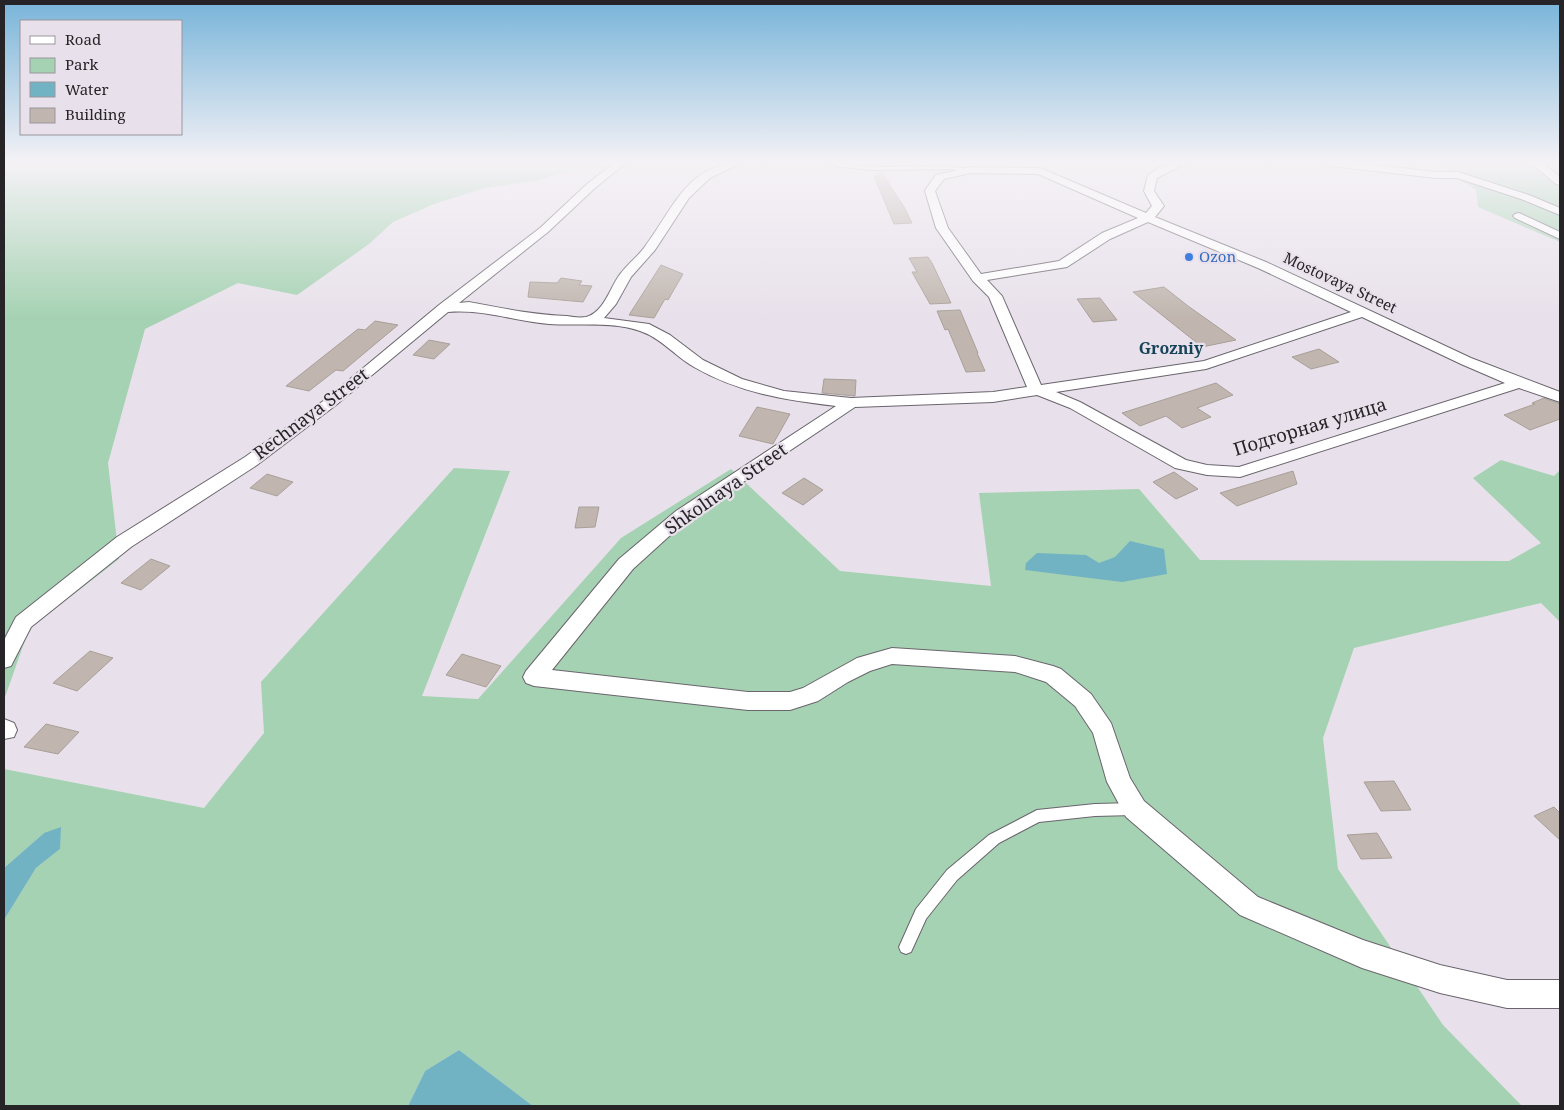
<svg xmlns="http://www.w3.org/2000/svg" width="1564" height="1110" font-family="'Noto Serif',serif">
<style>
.green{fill:#a5d2b2}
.water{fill:#71b3c2}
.building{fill:#c0b6af;stroke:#a99f98}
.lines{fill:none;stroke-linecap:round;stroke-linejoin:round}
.lane-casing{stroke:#6a646d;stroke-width:2}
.street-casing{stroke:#6a646d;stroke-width:2}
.lane{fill:#fff;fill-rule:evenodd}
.street{fill:#fff;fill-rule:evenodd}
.shop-dot{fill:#3f7fe0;stroke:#e8e1eb;stroke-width:2}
.labels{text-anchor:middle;stroke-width:4.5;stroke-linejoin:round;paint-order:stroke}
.far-shop-label{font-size:15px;fill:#366cbe;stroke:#e8e1eb;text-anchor:start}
.far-street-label{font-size:15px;fill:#262427;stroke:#e8e1eb}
.far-quarter-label{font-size:16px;font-weight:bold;fill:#164257;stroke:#e8e1eb}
.street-label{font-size:18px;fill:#262427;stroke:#e8e1eb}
</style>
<rect width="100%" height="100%" fill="#e8e1eb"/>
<g class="green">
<path d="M4,163H609L580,168L534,181L485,188L434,204L393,222L369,244L297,295L238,283L145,329L108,463L119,559L29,629L4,700Z"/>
<path d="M1444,163H1560V242L1478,207L1476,190L1440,167Z"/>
<path d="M1501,460L1554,476L1560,470V622L1541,603L1354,648L1323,738L1338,869L1443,1025L1522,1106H533L459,1050L425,1071L408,1106H4V920L36,868L60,849L44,833L4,868V769L204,808L264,733L261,682L454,468L510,471L422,696L478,699L621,538L731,469L840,571L991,586L979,493L1139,489L1200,560L1509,561L1541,543L1473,478Z"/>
</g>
<g class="water">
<path d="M1130,541L1164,549L1167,574L1122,582L1025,570L1026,563L1037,553L1086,555L1099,563L1115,557Z"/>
<path d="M61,827L60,849L36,868L4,920V868L44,833Z"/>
<path d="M459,1050L533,1106H408L425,1071Z"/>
</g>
<g class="building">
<path d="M881,172L904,207L912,223L894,224L874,176Z"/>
<path d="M928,257L932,263L951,303L930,304L912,272H917L909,258Z"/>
<path d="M661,265L683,274L668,300L665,299L654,318L629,315Z"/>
<path d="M561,278L582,281L579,285L592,286L583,302L528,297L530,282L557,283Z"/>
<path d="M1164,287L1188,306L1236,340L1202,347L1133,292Z"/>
<path d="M1100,298L1117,320L1093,322L1077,299Z"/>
<path d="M960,310L978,353H977L985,371L966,372L948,329L945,330L937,311Z"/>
<path d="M375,321L398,325L343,371L336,370L309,391L286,386L358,329L365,330Z"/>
<path d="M429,340L450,344L434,359L413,355Z"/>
<path d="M1319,349L1339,362L1311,369L1292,357Z"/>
<path d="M824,379L856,380L855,396L822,393Z"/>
<path d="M1216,383L1233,395L1197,408L1211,417L1182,428L1166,416L1140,426L1122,413Z"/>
<path d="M1544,398L1560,404V419L1530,430L1504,415L1535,404L1532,403Z"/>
<path d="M757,407L790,414L773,444L739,436Z"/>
<path d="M1293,471L1297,484L1237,506L1220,493Z"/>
<path d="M1174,472L1198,489L1176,499L1153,482Z"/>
<path d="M267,474L293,482L277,496L250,488Z"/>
<path d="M804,478L823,490L803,505L782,493Z"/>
<path d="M579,507H599L595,527L575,528Z"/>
<path d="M151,559L170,566L141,590L121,583Z"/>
<path d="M90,651L113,658L77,691L53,683Z"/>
<path d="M462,654L501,666L486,687L446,675Z"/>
<path d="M46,724L79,732L58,754L24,747Z"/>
<path d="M1394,781L1411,810L1381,811L1364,782Z"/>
<path d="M1554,807L1560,813V840L1534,816Z"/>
<path d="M1377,833L1392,858L1361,859L1347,835Z"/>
</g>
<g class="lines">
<g class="lane-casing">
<g id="lane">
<path d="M827,163L884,167L950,166L974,170L971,172L950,169L873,170L841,167Z"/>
<path d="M1134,803L1139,805L1140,809L1139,813L1134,815L1095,816L1039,822L999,843L957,880L926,919L911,952L906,954L901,952L899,947L916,909L947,870L989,835L1037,810L1095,804Z"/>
</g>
</g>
<g class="street-casing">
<g id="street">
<path d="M614,163H626L595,188L548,232L459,303L469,302C501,308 534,315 567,316C572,317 580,318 586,317C603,313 610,289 618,277C626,265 638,257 646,245C673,209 688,163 741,163L710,178L689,198L655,250L631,277L616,304L604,318L649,324L670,335L703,360L742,379L784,391L851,398L993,392L1027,387L989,297L973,281L936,228L925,191L926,189L936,175L971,167L1040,168L1146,213L1152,206L1144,191L1148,175L1164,165L1186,163L1157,178L1154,191L1164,206L1155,217L1266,262L1471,358L1560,392V402L1519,388L1240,477L1207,475L1175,468L1070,408L1037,395L993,402L855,407L688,519L633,569L552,670L748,692H790L803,688L857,658L892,648L1015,656L1053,666L1061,669L1091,694L1111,723L1130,778L1144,801L1258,897L1363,940L1440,965L1507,980H1560V1008H1507L1440,993L1362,968L1240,915L1126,817L1107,782L1093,733L1075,706L1046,682L1015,672L892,664L870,671L848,682L818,701L790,710H748L534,686L526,683L523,677L526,671L619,559L676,511L836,406C785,400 739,393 694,367C675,356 661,338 640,331C612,321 579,326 549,324C514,321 484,309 448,312L336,405L257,465L131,547L31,627L11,666L4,668V640L16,617L117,537L245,457L326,399L439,305L540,228L587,184ZM971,173L1038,174L1138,218L1102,233L1059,261L981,274L948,228L935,191L944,179ZM1148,222L1258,268L1351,312L1204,361L1041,385L1002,296L987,280L1067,267L1110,239ZM1362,317L1461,364L1505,383L1239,467L1207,465L1186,460L1080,402L1056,392L1206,369Z"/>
<path d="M1326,163H1360L1436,172H1458L1529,195L1560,208V215L1521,199L1457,178H1436L1331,166Z"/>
<path d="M1531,163H1543L1560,177V185L1556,184Z"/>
<path d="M1519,213L1560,232V239L1515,218L1513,216L1515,214Z"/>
<path d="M4,719L14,723L17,730L14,737L4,739Z"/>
</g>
</g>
<use href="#lane" class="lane"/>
<use href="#street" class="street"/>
</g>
<linearGradient id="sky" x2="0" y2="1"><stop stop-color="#78b4d9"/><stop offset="0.51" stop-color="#f5f2f6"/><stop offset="1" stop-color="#f5f2f6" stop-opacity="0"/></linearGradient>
<rect width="1564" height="319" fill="url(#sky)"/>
<circle class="shop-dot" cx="1189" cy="257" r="5"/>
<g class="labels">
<g class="far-shop-label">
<text x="1199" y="262">Ozon</text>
</g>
<g class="far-street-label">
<text transform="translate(1340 283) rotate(25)" y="5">Mostovaya Street</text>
</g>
<g class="far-quarter-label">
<text x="1171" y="354">Grozniy</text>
</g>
<g class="street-label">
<text transform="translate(311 414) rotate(-37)" y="6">Rechnaya Street</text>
<text transform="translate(1310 427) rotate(-17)" y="6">Подгорная улица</text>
<text transform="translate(726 489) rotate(-35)" y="6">Shkolnaya Street</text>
</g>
</g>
<rect width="1564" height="1110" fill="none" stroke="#262427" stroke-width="10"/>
<rect x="20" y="20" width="162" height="115" fill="#e8e1eb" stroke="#9a959d"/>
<rect x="30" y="36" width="25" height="8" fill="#ffffff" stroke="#9a959d"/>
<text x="65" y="45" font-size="15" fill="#262427">Road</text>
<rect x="30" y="58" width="25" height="15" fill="#a5d2b2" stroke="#9a959d"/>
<text x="65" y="70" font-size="15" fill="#262427">Park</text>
<rect x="30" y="82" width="25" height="15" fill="#71b3c2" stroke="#9a959d"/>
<text x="65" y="95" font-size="15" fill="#262427">Water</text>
<rect x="30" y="108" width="25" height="15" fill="#c0b6af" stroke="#9a959d"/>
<text x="65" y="120" font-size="15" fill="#262427">Building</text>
</svg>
